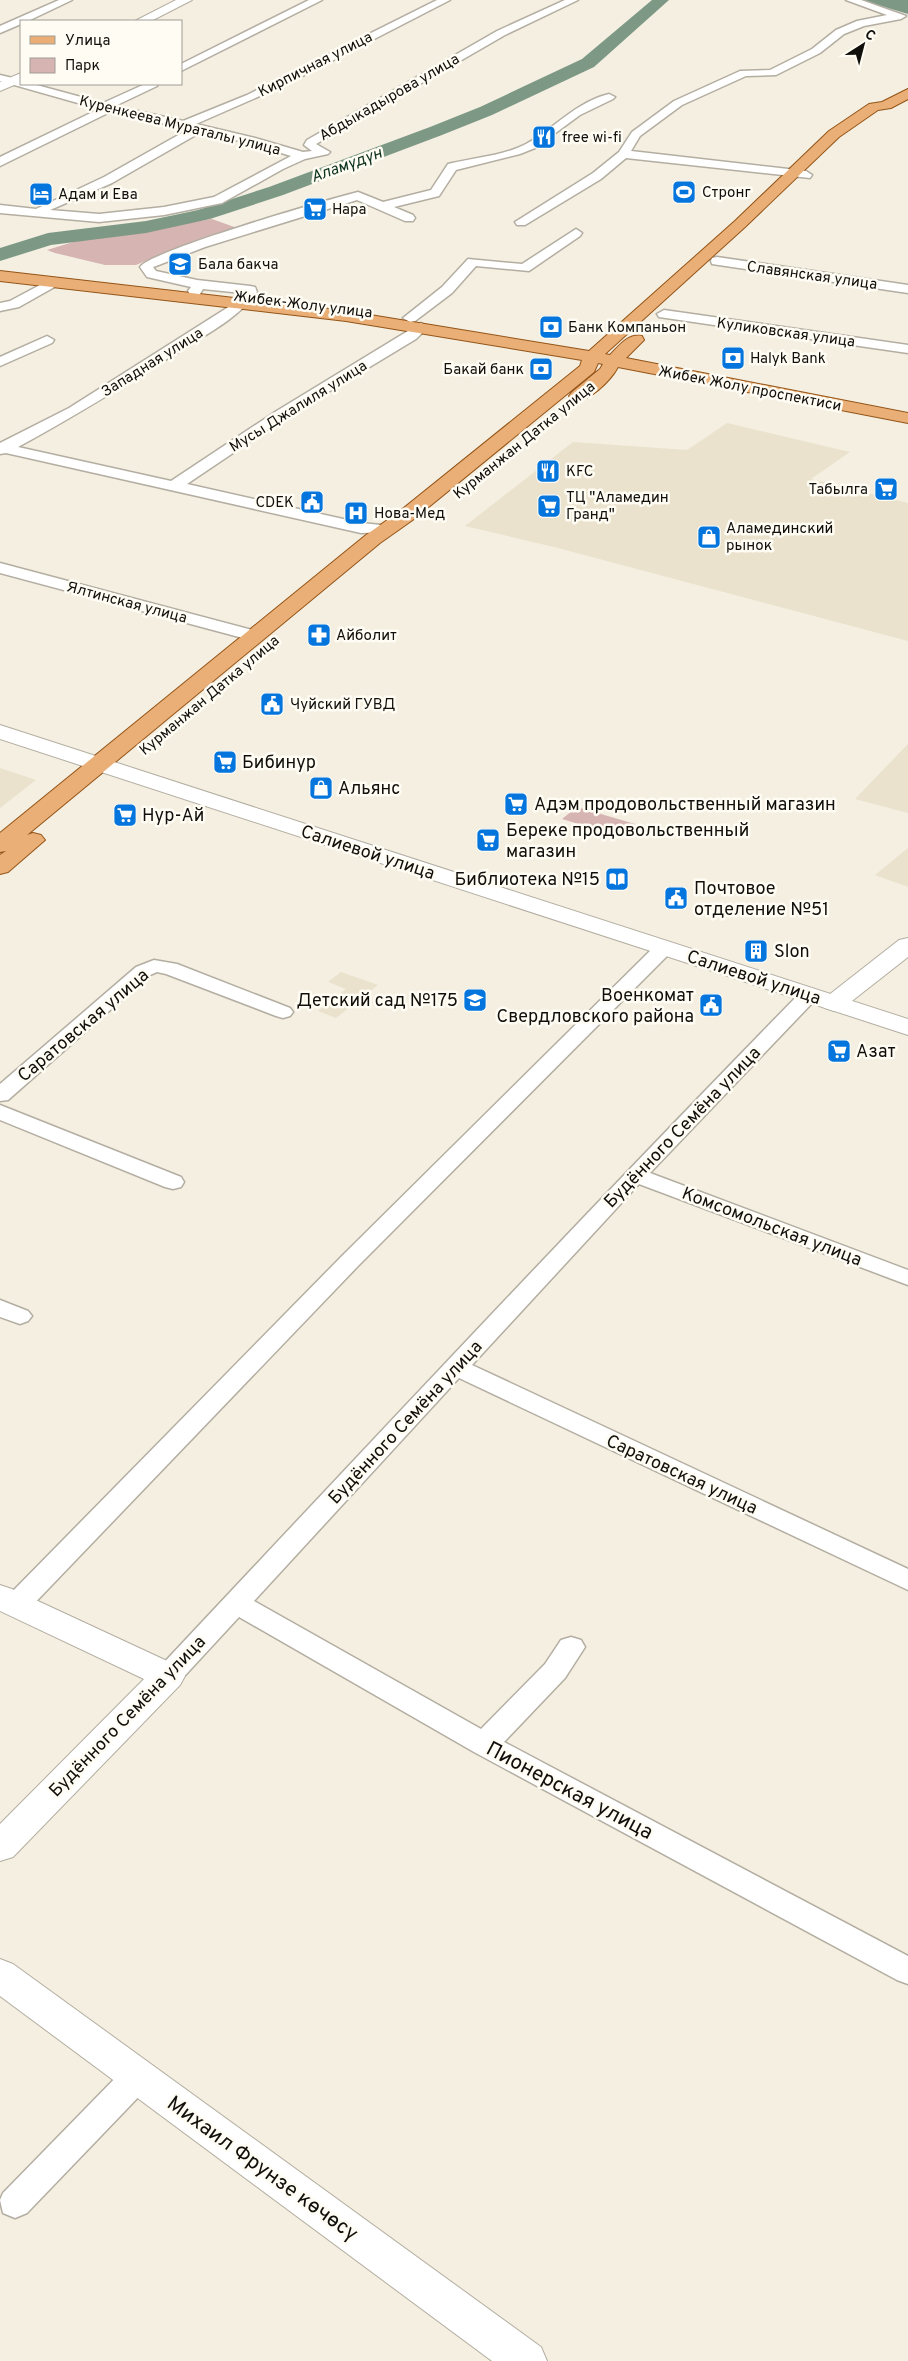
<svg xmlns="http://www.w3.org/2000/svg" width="908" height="2361" font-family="Overpass,sans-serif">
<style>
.built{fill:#eae2cd}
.green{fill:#d6b4b1}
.water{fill:#7d9986}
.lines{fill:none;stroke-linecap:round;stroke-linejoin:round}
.river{fill:#7d9986;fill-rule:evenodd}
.minor-casing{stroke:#b3aea1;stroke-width:3}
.tertiary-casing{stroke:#b3aea1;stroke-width:2}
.secondary-casing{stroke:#b3aea1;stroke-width:2}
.primary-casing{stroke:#945417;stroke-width:2}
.minor{fill:#fff;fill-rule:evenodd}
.tertiary{fill:#fff;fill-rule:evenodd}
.secondary{fill:#fff;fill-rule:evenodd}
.primary{fill:#e9af77;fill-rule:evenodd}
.labels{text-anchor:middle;stroke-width:5;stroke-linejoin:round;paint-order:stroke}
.far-street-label{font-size:15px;fill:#110f0b;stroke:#fffcf4}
.far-poi-label{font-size:15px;fill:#110f0b;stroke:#fffcf4;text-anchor:start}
.far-water-label{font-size:16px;font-style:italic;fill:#0b321c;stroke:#fffcf4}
.poi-label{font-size:18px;fill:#110f0b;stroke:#fffcf4;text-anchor:start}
.street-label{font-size:18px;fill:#110f0b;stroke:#fffcf4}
.near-street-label{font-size:21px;fill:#110f0b;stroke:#fffcf4}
</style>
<rect width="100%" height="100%" fill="#f4efe1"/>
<g class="built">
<path d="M727,423L850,452L811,479L908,503V641L554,547L465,526L573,442L687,450Z"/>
<path d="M908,744V813L855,799Z"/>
<path d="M0,768L36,780L0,808Z"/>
<path d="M908,848V887L875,875Z"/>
<path d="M341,972L378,985L336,1018L318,1011L346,989L328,982Z"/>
</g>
<g class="green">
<path d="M212,219L237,228L202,238L136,265H105L55,253L47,250L83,239Z"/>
<path d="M577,807L635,824L621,837L562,819Z"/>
</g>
<path class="water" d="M861,0H908V14Z"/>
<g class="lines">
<path class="river" d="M652,0H669L594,67L492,115L442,135L283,195L210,219L146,233L51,245L0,261V248L48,233L146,221L198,210L269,187L430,127L480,107L582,59Z"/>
<g class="minor-casing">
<g id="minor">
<path d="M59,0H72L28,21H21V24L0,33V26Z"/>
<path d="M309,0H322L181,71V64Z"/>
<path d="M437,0H450L287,84L196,124L255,138L303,152L312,151L304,145L307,140L497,31L565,0H578L505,35L316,144L330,152L328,154L305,159L283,169L222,203L164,215L99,222L0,213V205L36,209L104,177L189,129L110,112L0,166V157L99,109L0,81V75L21,80V84H33L103,103L145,84H158L157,86L115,106L183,121L247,95ZM201,132L248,143L291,156L214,197L164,207L99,214L50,210L112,183Z"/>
<path d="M846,0H861L906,16L901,19L864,26L844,34L820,53L776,75L746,76L682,105L640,136L631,151L806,171L812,175L810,178L626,158L601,179L525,225H517L515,222L593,173L619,152L632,132L674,101L740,71L770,70L812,49L836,30L857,21L887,15Z"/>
<path d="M609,94L615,97L613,99L580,115L535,148L520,154L456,170L439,196L394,207L413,215L415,218L413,221H405L357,200L205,247L156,266L153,267L156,271L197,280L250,286L255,287L257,292C237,320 203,336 175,354C123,386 72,418 18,447L171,481L275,412L421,323L428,327L416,339L285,418L187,484L361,523L391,526L393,529L391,532L361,533L6,453L0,454V443L69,408L230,306L242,293L203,289L200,294H190L188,291L191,287L147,277L140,267C152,250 327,200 358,192L383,202L431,190L448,164C473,158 503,156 526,144C555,128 576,102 609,94Z"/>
<path d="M576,229L582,233L580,236L529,271L476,266L452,293L415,321L410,322L403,318L442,287L468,259L522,264Z"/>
<path d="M717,257L908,285V293L712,264L711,261L712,258Z"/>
<path d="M53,278L60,282L58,285L19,307L0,311V303L10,301Z"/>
<path d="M664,310L908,345V353L659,317L657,314Z"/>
<path d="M47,336L54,340L52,343L0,366V357Z"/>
<path d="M0,563L260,632L262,636L260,640L254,641L0,573Z"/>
<path d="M664,942L671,944L674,948L671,952L358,1266L27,1611L17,1614L7,1611L4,1604L7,1597L342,1256L657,944Z"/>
<path d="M154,960L177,964L290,1008L293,1012L290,1016L283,1018L276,1016L166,974L157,972L150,975L8,1100L0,1101V1084L136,967Z"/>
<path d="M809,989L816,991L819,995L816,999L650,1173L908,1270V1285L639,1184L472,1365L908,1569V1590L459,1378L254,1601L481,1729L545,1664L561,1640L571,1637L581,1640L585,1647L565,1678L504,1742L908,1956V1984L897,1980L474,1752L239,1617L178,1683L168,1686L158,1683L154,1676L158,1669C371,1442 584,1214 802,991Z"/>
<path d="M0,1105L181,1177L184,1182L181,1187L173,1189L165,1187L0,1120Z"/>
<path d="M0,1300L28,1311L32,1316L28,1321L20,1324L0,1317Z"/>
<path d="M138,2062L149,2066L154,2076L149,2086L27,2213L15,2218L3,2213L0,2200L3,2193L127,2066Z"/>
</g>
</g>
<g class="tertiary-casing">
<g id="tertiary">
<path d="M176,0H192L151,21H135Z"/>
<path d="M21,73V82L0,91V82Z"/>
<path d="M908,938V957L843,1008L834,1011L825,1008L821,1003L825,998L899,940Z"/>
</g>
</g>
<g class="secondary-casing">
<g id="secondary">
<path d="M0,725L908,1019V1035L0,739Z"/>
<path d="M0,1585L12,1589L180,1667L185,1676L180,1685L13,1857L0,1861V1824L144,1679L0,1611Z"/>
<path d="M0,1959L13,1964L541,2347L547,2361H492L0,1996Z"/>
</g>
</g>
<g class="primary-casing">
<path id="primary" d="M908,89V99L891,108L878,110L839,137L745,227L605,354L610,355C619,346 628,333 642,336L644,340L626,358L908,413V423L618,367C611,380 588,404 572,400L569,396L572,392L600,369L603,364L598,363L594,372L414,519L380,543L27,835L33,833L41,835L45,840L8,872L0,874V855L6,851L0,852V833L366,535L400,511L580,366L582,360L346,321L0,281V271L346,311L589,351L735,221L829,131L869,104L882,102Z"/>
</g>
<use href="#minor" class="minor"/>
<use href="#tertiary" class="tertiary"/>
<use href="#secondary" class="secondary"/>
<use href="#primary" class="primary"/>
</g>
<defs>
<g id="restaurant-square" transform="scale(1.25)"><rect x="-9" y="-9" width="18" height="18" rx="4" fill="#0375dc" stroke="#fffcf4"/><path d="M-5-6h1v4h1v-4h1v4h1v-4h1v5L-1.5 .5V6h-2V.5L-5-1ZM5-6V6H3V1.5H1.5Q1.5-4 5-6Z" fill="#fff"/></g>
<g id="stadium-square" transform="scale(1.25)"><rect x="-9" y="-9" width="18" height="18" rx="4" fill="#0375dc" stroke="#fffcf4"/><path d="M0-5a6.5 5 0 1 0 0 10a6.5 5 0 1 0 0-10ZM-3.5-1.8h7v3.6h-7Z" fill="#fff"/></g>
<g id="hotel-square" transform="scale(1.25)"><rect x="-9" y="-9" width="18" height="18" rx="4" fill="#0375dc" stroke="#fffcf4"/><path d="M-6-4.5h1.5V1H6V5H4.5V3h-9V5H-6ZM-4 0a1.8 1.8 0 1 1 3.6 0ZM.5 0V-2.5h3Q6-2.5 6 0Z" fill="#fff"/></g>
<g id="supermarket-square" transform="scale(1.25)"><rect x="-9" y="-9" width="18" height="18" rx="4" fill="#0375dc" stroke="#fffcf4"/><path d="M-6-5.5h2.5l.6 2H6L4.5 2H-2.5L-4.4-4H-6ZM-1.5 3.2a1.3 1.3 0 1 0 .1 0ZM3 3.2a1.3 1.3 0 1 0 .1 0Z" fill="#fff"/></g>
<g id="school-square" transform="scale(1.25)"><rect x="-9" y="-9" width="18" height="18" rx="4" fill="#0375dc" stroke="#fffcf4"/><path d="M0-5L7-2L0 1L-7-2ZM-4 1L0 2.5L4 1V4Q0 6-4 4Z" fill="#fff"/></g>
<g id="bank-square" transform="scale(1.25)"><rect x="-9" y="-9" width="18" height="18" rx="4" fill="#0375dc" stroke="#fffcf4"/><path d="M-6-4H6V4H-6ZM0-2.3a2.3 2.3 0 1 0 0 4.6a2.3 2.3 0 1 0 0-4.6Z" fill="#fff"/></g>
<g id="civic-square" transform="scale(1.25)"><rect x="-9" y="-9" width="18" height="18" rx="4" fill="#0375dc" stroke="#fffcf4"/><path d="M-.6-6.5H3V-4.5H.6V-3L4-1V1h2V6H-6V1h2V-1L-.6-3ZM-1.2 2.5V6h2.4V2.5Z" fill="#fff"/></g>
<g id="hospital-square" transform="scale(1.25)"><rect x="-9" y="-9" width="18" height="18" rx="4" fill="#0375dc" stroke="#fffcf4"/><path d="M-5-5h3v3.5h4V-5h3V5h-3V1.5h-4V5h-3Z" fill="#fff"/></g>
<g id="shop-square" transform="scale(1.25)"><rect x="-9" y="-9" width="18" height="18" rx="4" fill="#0375dc" stroke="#fffcf4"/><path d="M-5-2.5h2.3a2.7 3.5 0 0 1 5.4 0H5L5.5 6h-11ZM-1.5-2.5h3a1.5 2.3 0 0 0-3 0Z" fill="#fff"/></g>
<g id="pharmacy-square" transform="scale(1.25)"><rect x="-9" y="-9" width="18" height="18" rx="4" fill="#0375dc" stroke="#fffcf4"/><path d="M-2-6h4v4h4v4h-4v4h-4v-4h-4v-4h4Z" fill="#fff"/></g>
<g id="library-square" transform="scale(1.25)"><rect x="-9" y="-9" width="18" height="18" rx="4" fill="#0375dc" stroke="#fffcf4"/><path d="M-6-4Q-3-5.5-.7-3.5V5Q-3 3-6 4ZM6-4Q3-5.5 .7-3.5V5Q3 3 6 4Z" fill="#fff"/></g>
<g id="building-square" transform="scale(1.25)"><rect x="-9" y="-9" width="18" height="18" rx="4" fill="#0375dc" stroke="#fffcf4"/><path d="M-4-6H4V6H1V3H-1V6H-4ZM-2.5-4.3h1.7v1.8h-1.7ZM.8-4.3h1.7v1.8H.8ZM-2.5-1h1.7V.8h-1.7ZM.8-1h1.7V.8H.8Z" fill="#fff"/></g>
</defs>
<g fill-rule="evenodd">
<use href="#restaurant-square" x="544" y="137"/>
<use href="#stadium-square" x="684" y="192"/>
<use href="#hotel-square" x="41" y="194"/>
<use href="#supermarket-square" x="315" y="209"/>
<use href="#school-square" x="180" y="264"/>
<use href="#bank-square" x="551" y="327"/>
<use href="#bank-square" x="733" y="358"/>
<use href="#bank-square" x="541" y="369"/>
<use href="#restaurant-square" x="548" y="471"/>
<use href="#supermarket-square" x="886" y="489"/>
<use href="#civic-square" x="312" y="502"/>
<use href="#supermarket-square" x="549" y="506"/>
<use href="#hospital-square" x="356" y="513"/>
<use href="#shop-square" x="709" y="537"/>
<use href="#pharmacy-square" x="319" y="635"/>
<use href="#civic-square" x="272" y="704"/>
<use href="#supermarket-square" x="225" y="762"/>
<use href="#shop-square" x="321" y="788"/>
<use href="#supermarket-square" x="516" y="804"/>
<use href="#supermarket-square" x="125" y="815"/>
<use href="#supermarket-square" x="488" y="840"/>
<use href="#library-square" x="617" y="879"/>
<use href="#civic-square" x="676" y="898"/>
<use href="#building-square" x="756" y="951"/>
<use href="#school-square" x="475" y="1000"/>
<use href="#civic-square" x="711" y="1005"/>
<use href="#supermarket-square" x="839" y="1051"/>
</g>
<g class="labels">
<g class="far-street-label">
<text transform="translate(315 64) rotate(-27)" y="5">Кирпичная улица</text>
<text transform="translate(389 97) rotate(-30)" y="5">Абдыкадырова улица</text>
<text transform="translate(180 125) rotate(14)" y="5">Куренкеева Мураталы улица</text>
<text transform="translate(812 275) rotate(8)" y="5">Славянская улица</text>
<text transform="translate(303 304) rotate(7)" y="5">Жибек-Жолу улица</text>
<text transform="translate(786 332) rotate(8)" y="5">Куликовская улица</text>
<text transform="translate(152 362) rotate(-32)" y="5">Западная улица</text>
<text transform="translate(750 388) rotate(11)" y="5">Жибек Жолу проспектиси</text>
<text transform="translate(298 406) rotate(-32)" y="5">Мусы Джалиля улица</text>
<text transform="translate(524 440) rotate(-39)" y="5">Курманжан Датка улица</text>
<text transform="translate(127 602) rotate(15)" y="5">Ялтинская улица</text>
<text transform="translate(209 695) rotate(-40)" y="5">Курманжан Датка улица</text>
</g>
<g class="far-poi-label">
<text x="562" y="142">free wi-fi</text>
<text x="702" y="197">Стронг</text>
<text x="58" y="199">Адам и Ева</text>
<text x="332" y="214">Нара</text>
<text x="198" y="269">Бала бакча</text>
<text x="568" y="332">Банк Компаньон</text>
<text x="750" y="363">Halyk Bank</text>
<text x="524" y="374" text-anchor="end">Бакай банк</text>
<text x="566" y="476">KFC</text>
<text x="868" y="494" text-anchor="end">Табылга</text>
<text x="566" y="502">ТЦ "Аламедин<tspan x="566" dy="17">Гранд"</tspan></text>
<text x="294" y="507" text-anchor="end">CDEK</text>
<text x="374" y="518">Нова-Мед</text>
<text x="726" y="533">Аламединский<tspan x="726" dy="17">рынок</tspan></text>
<text x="336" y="640">Айболит</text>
<text x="290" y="709">Чуйский ГУВД</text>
</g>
<g class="far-water-label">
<text transform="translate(346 164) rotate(-20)" y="6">Аламүдүн</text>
</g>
<g class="poi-label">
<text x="242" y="768">Бибинур</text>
<text x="338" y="794">Альянс</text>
<text x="534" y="810">Адэм продовольственный магазин</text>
<text x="142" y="821">Нур-Ай</text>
<text x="506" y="836">Береке продовольственный<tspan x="506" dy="21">магазин</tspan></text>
<text x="600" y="885" text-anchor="end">Библиотека №15</text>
<text x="694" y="894">Почтовое<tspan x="694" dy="21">отделение №51</tspan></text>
<text x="774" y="957">Slon</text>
<text x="694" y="1001" text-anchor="end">Военкомат<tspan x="694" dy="21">Свердловского района</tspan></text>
<text x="458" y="1006" text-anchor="end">Детский сад №175</text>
<text x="856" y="1057">Азат</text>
</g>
<g class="street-label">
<text transform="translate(368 852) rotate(18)" y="6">Салиевой улица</text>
<text transform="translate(754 977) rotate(18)" y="6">Салиевой улица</text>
<text transform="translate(83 1025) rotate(-40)" y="6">Саратовская улица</text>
<text transform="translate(682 1127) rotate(-46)" y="6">Будённого Семёна улица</text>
<text transform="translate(772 1226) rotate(21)" y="6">Комсомольская улица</text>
<text transform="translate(405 1422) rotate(-47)" y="6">Будённого Семёна улица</text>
<text transform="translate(682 1474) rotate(25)" y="6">Саратовская улица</text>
<text transform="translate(127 1716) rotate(-46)" y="6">Будённого Семёна улица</text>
</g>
<g class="near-street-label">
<text transform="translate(570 1790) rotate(28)" y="7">Пионерская улица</text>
<text transform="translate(263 2168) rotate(36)" y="7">Михаил Фрунзе көчөсү</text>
</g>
</g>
<rect x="20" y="20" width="162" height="65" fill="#fffcf4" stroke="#a09d97"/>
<rect x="30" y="36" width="25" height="8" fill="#e9af77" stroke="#a09d97"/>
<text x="65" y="45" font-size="15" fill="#110f0b">Улица</text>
<rect x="30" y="58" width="25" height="15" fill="#d6b4b1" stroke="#a09d97"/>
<text x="65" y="70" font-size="15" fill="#110f0b">Парк</text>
<g transform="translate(863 45) rotate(36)" stroke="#fffcf4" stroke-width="4" paint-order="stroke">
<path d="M0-4L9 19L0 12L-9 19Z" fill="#110f0b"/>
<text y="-8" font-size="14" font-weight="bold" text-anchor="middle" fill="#110f0b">С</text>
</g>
</svg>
